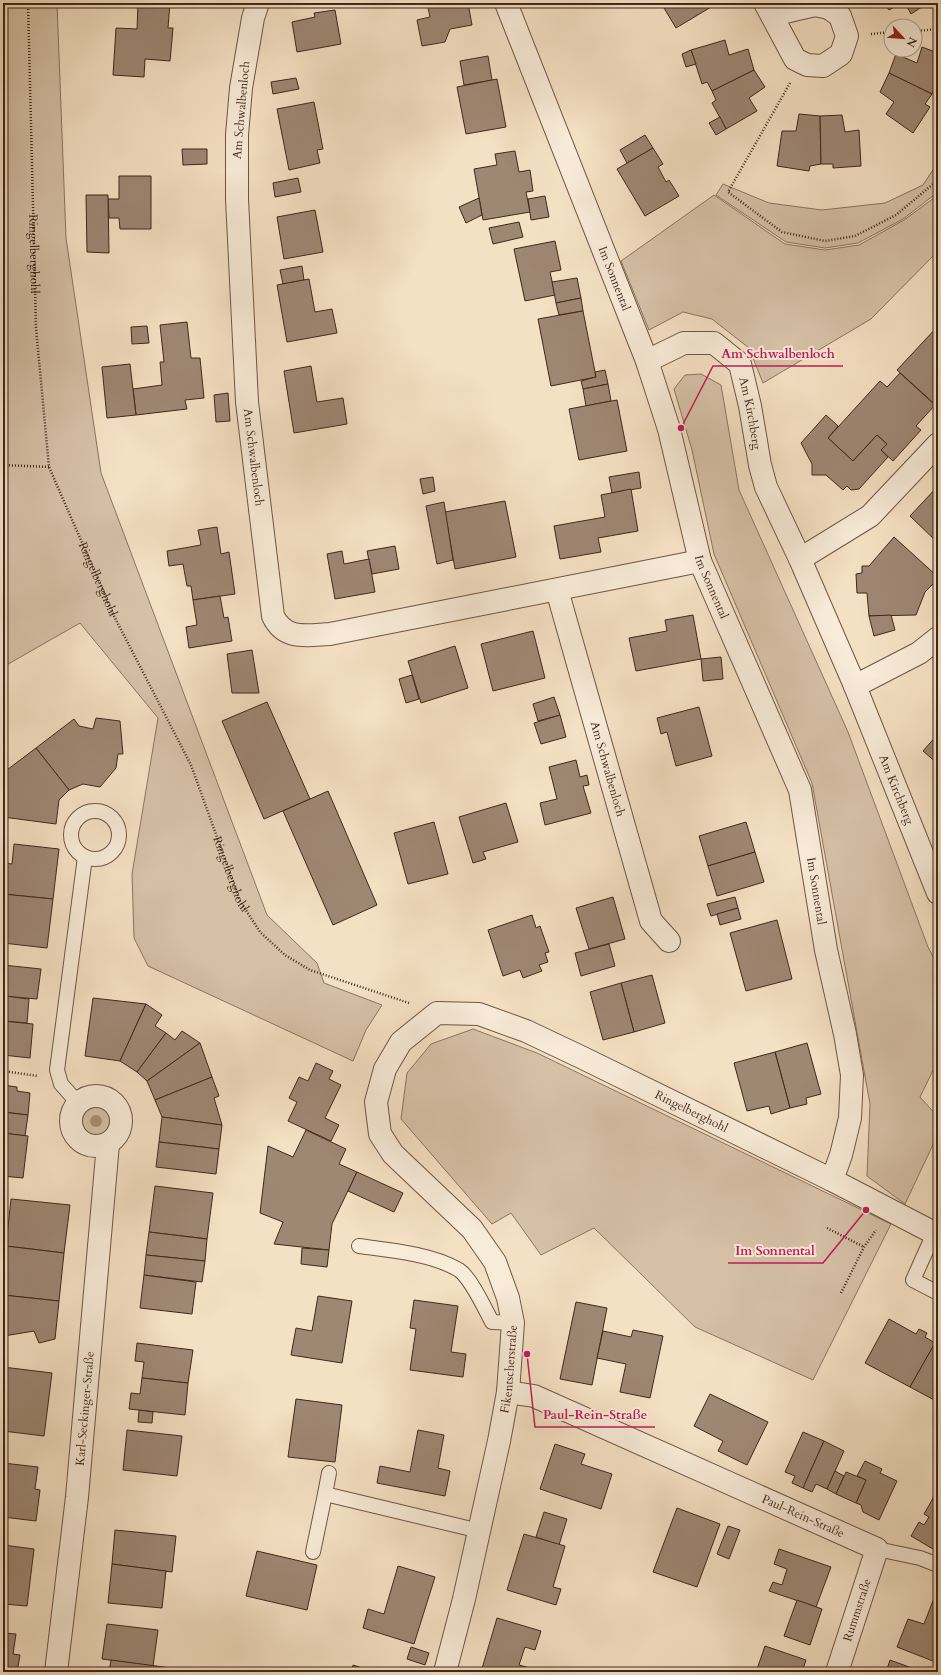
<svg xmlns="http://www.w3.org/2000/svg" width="941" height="1675" font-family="Cardo,serif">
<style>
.green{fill:#d6c1a7;stroke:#8c7462}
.building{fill:#9e8773;stroke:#41271c}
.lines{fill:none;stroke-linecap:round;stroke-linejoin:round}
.lane-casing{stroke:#6e5546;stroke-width:16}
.street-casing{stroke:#6e5546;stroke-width:24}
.path{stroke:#41271c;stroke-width:2.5;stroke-dasharray:1 2;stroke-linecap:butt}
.lane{stroke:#f8ebd8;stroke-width:14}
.street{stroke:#f8ebd8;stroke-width:22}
.tree{fill:#a6907a}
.labels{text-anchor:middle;stroke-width:4;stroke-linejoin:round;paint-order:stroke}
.street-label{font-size:12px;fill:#41271c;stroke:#f8ebd8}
.leader{fill:none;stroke:#c2185b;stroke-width:1.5}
.callout-dot{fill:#c2185b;stroke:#f8ebd8;stroke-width:1.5}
.callout-label{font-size:13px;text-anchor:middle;font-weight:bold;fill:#c2185b;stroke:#f8ebd8;stroke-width:4;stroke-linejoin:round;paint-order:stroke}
</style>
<rect width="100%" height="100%" fill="#f4e0c3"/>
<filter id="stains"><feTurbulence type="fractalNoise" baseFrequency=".005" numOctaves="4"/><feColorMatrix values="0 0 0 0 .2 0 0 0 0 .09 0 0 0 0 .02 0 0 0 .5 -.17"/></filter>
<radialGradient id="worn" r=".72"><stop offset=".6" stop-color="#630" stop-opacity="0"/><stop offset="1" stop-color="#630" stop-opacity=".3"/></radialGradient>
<g class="green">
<path d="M3,3H57L66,238L101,473L267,915L317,963L324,983L382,1005L366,1030L353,1061L148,966L134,938L132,874L158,718L80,623L3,667Z"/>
<path d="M938,162V192L903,219L858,243L825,248L786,242L716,195L723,184L769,203L822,210L885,203L923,185Z"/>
<path d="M714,195L785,244L825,250L859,245L904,220L938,195V251L871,319L763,383L749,348L712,319L683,312L649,330L621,261Z"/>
<path d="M701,374L721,385L739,490L848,732L928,947L938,966V1060L920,1097L938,1117V1134L905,1204L867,1176L870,1104L812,783L714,554L692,450L674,389L685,375Z"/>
<path d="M473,1029L537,1053L891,1224L813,1380L695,1327L594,1228L541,1255L511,1213L492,1224L401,1119L407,1073L431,1044Z"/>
<circle cx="97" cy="1122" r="15"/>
</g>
<g class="building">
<path d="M138,3H170L168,28H173L170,61L145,59L144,77L113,75L116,28L137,29Z"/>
<path d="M427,3H468L472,25L450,29L445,42L422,46L417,20L430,17Z"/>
<path d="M661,3H715L716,4L676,28Z"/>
<path d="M884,3H901L889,10Z"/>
<path d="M905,3H928L911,14Z"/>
<path d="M335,10L341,44L297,52L292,22L315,17L314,13Z"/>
<path d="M725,40L729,55L748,49L754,70L712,91L707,82L702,84L691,50Z"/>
<path d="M922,47L938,53V82L932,94L889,73L896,54L917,63Z"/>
<path d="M691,50L696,64L686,67L682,54Z"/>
<path d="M488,56L492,80L464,85L460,61Z"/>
<path d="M754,70L765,87L749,98L757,111L726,129L712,103L716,100L712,91Z"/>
<path d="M889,73L932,94L925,104L930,107L913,133L886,114L894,102L880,92Z"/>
<path d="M296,78L299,89L273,94L271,82Z"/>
<path d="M497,79L506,127L466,134L457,87Z"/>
<path d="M314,102L323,149L317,150L320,163L289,170L277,109Z"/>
<path d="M799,114L820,116L821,164L810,166L809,171L777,166L782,131H796Z"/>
<path d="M842,115L845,132L859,130L861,166L833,168V164H821L820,116Z"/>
<path d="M720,117L726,129L716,135L709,123Z"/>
<path d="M645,135L653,148L627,163L620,150Z"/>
<path d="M653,148L663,164L658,167L666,182L669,180L679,196L645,216L617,169Z"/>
<path d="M182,149H207V164L183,165Z"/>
<path d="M515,151L519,172L530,170L533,191L526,192L530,212L483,220L474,169L497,165L495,154Z"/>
<path d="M119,176H151V229H120L119,218H109L108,199H119Z"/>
<path d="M298,178L301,192L275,197L273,183Z"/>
<path d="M86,195H108L109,253L87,252Z"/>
<path d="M545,196L549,217L531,220L528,199Z"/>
<path d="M479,198L482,215L466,223L459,207Z"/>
<path d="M315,210L323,252L284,259L277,217Z"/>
<path d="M519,222L523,237L493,244L489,228Z"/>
<path d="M555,241L561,270L550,272L555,295L525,301L514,249Z"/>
<path d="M302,266L304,280L283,284L280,270Z"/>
<path d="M577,278L581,298L556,303L552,282Z"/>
<path d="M309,279L315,312L332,309L337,333L287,342L277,285Z"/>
<path d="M581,298L583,311L559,315L556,303Z"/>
<path d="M583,311L596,377L551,386L538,319Z"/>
<path d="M187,322L191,358H200L204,398L185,400L187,409L136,415L133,389L162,385L160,362H164L160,325Z"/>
<path d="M147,326L149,343L132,344L131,327Z"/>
<path d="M938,326V407L897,370Z"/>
<path d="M130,364L136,415L107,418L102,367Z"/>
<path d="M311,366L317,402L343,398L347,424L294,433L284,371Z"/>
<path d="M605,370L608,384L583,389L581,381L596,377L595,372Z"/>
<path d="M900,373L935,405L916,426L921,430L893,461L881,450L887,444L877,435L853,461L828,438L880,381L887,387Z"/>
<path d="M608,384L611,401L586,406L583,389Z"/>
<path d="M228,393L230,421L216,422L214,395Z"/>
<path d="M617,400L627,451L579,460L569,409Z"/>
<path d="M826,415L838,426L828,438L853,461L877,435L887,444L881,450L888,457L859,489L851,490L847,486L843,490L826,475H812V464L801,443Z"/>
<path d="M639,472L641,488L612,493L609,477Z"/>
<path d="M433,477L435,491L423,494L420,479Z"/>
<path d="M938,486V543L910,516Z"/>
<path d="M631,489L638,531L598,538L601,552L560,559L554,526L605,517L601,495Z"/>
<path d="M505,501L516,557L455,569L445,512Z"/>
<path d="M444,502L453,560L437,564L426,506Z"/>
<path d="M217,527L221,554L229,552L235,594L193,600L191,586H187L183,564L169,566L167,551L201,545L198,530Z"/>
<path d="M894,537L938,577V579L925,592L916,615L869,616L867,593H857L856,574L862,573V566H869Z"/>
<path d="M395,546L399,569L372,574L367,551Z"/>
<path d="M342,551L344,564L369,559L375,592L335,599L327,554Z"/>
<path d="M220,596L224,618L228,617L232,641L189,648L186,627L197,625L193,600Z"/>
<path d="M693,615L701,659L636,671L629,638L667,631L665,620Z"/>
<path d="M891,615L895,630L874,636L869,616Z"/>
<path d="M533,631L545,678L493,691L481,644Z"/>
<path d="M455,646L468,688L421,703L408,661Z"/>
<path d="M252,650L259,693H232L227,654Z"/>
<path d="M721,657L723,679L703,681L701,659Z"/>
<path d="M412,675L419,699L406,703L399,679Z"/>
<path d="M554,697L560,715L538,721L533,704Z"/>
<path d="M267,702L310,799L264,819L222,721Z"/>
<path d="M699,707L712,756L676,766L667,732L661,734L657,718Z"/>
<path d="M560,715L566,737L541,744L534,723Z"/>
<path d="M96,718L120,721L123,754H118L116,768L100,787L83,784L69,790L36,748L74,719L79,726L93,729Z"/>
<path d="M938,734V764L923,751Z"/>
<path d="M36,748L69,790L59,800L56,824L3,817V773Z"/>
<path d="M576,760L580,777L587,775L589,785L583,786L591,813L545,825L540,803L557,799L549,767Z"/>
<path d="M328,791L377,905L333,925L283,811Z"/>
<path d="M506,803L518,842L483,852L486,859L473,863L459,817Z"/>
<path d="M434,822L448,874L408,884L394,833Z"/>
<path d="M746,822L755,852L708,866L699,836Z"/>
<path d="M14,844L59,849L53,899L3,894V863L12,864Z"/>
<path d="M755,852L764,882L717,896L708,866Z"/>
<path d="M3,894L53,899L47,948L3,943Z"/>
<path d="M613,897L625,939L589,949L576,908Z"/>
<path d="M735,897L738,908L711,916L707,904Z"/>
<path d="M738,908L741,919L720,925L717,914Z"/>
<path d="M532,915L536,928L540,926L549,952L545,953L548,962L539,965L542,971L523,978L520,970L503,976L488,930Z"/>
<path d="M777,920L792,979L746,991L730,933Z"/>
<path d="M609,944L615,966L581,976L575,953Z"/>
<path d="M3,965L41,969L37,999L3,996Z"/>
<path d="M652,975L665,1023L634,1032L621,983Z"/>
<path d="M621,983L634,1032L603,1040L590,992Z"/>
<path d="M5,996L29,999L27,1023L3,1021Z"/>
<path d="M93,998L146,1004L120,1061L85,1056Z"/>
<path d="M146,1004L162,1015L155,1026L166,1033L137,1072L120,1061Z"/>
<path d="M3,1021L33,1024L30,1058L3,1055Z"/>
<path d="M182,1031L200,1043L147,1081L137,1072L166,1033L175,1040Z"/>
<path d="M200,1043L212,1077L155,1100L147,1081Z"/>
<path d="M807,1043L821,1094L806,1098L807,1104L790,1108L775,1052Z"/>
<path d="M775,1052L790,1108L771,1114L769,1106L747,1111L734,1063Z"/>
<path d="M316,1063L333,1071L329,1079L341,1085L325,1118L339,1125L331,1141L288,1121L297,1102L289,1098L299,1077L308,1081Z"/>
<path d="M212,1077L219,1096L214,1098L222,1125L162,1117L155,1100Z"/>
<path d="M3,1085L17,1087V1091L30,1093L28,1115L3,1112Z"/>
<path d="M3,1112L28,1115L25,1136L3,1133Z"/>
<path d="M162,1117L222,1125L219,1149L159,1142Z"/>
<path d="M306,1130L346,1149L339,1164L357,1172L332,1224L329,1250L274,1244L283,1222L260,1213L268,1146L293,1157Z"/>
<path d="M3,1133L28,1136L23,1178L3,1176Z"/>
<path d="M159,1142L219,1149L216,1174L156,1167Z"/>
<path d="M357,1172L403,1193L394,1212L348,1191Z"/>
<path d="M155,1186L213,1193L207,1239L149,1232Z"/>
<path d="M11,1199L70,1205L64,1253L6,1246Z"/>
<path d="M149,1232L207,1239L205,1261L146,1255Z"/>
<path d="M6,1246L64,1253L59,1301L3,1295V1271Z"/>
<path d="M302,1248L329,1250L327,1267L301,1264Z"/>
<path d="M146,1255L205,1261L202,1282L144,1275Z"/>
<path d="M144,1275L196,1282L192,1314L140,1308Z"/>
<path d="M3,1295L59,1301L55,1339L39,1343L34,1331L4,1336Z"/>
<path d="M318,1296L352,1301L342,1363L291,1355L296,1328L312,1331Z"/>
<path d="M414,1300L458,1306L451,1352L466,1354L463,1377L410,1370L416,1329L410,1328Z"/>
<path d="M576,1302L607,1308L592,1385L560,1379Z"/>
<path d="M889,1319L916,1334L919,1329L927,1333L925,1337L935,1343L910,1387L865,1363Z"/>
<path d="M633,1330L663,1336L650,1398L620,1392L626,1364L597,1358L603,1331L631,1337Z"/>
<path d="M137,1343L193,1350L188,1383L142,1378L144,1362L135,1361Z"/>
<path d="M935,1343L938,1344V1402L910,1387Z"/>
<path d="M3,1367L52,1373L44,1436L3,1431Z"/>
<path d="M142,1378L188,1383L185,1415L129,1409L131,1393L140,1394Z"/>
<path d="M710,1394L768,1422L747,1465L718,1451L723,1441L694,1426Z"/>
<path d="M296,1399L342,1405L335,1462L288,1457Z"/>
<path d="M139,1410L153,1412L152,1423L138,1422Z"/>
<path d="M127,1430L182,1436L177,1476L123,1470Z"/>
<path d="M418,1430L444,1435L438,1468L450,1471L445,1496L377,1483L380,1466L410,1472Z"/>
<path d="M803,1432L824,1441L803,1488L792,1483L795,1476L785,1472Z"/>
<path d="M824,1441L844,1451L827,1489L816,1484L812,1492L803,1488Z"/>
<path d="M555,1444L585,1454L581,1464L612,1474L601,1509L540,1489Z"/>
<path d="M865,1461L882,1469L880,1473L897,1481L879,1520L863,1512L861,1505L856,1503L866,1480L857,1476Z"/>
<path d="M3,1463L38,1467L35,1489L40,1490L36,1521L3,1517Z"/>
<path d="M835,1471L844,1476L836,1494L827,1489Z"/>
<path d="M846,1472L866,1480L856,1503L836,1494Z"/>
<path d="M938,1488V1503L932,1500Z"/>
<path d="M932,1500L938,1503V1552L911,1536L919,1522L924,1525L929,1517L924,1514Z"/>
<path d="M677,1508L720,1524L697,1587L653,1572Z"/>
<path d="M544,1512L567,1519L559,1545L536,1537Z"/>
<path d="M728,1526L740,1530L729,1559L717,1554Z"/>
<path d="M115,1530L176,1536L172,1572L112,1564Z"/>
<path d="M524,1534L565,1546L553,1587L561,1589L556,1605L507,1590Z"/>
<path d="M3,1545L34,1549L27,1606L3,1604Z"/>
<path d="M779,1549L831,1567L816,1607L769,1591L773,1582L782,1585L787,1569L774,1564Z"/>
<path d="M257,1551L317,1565L307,1610L246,1596Z"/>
<path d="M112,1564L166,1571L162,1608L108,1603Z"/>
<path d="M398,1566L435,1577L414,1644L363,1628L368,1609L384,1614Z"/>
<path d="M934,1598L938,1599V1663L897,1647L908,1619L924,1624Z"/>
<path d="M797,1600L822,1609L810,1645L784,1636Z"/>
<path d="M497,1618L541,1631L535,1650L525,1647L519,1665L530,1668L529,1672H481Z"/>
<path d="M107,1624L158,1630L153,1666L102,1659Z"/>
<path d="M3,1633L16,1634L13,1654L20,1655L17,1672H3Z"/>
<path d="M765,1646L806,1660L802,1672H756Z"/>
<path d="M411,1647L429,1653L425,1665L407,1659Z"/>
<path d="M111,1660L171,1668L170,1672H109Z"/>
<path d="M890,1660L912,1668L911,1672H886Z"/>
<path d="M353,1665L375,1672H351Z"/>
</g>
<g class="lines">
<g class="lane-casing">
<g id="lane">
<circle cx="95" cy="835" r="24"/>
<path d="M78,1103L61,1084L57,1070L85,857"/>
<path d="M934,1233L913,1280L938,1293"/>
<path d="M359,1246C389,1250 433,1254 459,1270C471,1278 485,1309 492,1322L513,1323"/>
<path d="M325,1494L329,1473"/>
<path d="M877,1549L920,1558L938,1565"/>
<path d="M313,1552L325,1494L480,1531"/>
</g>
</g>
<g class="street-casing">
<g id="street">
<path id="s2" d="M258,3L253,18L241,88L237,135V199L247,402L273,616C285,641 307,635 330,634L700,561"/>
<path id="s3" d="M506,3L647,361L669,429L700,561L800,790L826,950L845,1034L852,1075L850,1118L841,1155L832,1180"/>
<path d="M765,3L795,59L807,65L823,66L841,54L847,36L840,16L829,8L815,5L772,15"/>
<path id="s4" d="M647,361L684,343H714L740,364L750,406L760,465L766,487L800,559L855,686L938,893"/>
<path d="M800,559L870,516L938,444"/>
<path id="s5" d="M557,590L651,921L669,941"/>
<path d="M855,686L919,653L938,638"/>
<circle cx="96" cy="1121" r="25"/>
<path id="s6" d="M508,1392L534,1396L877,1549L837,1672"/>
<path id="s7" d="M56,1672L77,1497L108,1144"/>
<path id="s8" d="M445,1672L464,1599L499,1441L508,1392L513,1323L508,1298L495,1262L472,1229L393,1154L380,1134L376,1102L385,1069L401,1042L437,1013L479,1014L526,1031L583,1058L832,1180L938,1235"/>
</g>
</g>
<g class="path">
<path id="s1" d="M28,3L36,328L49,467L115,618L191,765L240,901L260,932L285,955L310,970L409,1003"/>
<path d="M915,31L938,29"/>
<path d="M871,34L891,32"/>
<path d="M790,83L728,192L782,232L825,241L855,236L896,215L933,184L938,177"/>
<path d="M3,465L49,467"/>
<path d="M3,1071L38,1076"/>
<path d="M827,1228L864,1247"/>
<path d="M841,1293L864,1247L876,1230"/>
</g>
<use href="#lane" class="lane"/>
<use href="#street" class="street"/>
</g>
<circle class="tree" cx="96" cy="1121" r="6"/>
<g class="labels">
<g class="street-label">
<text transform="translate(241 110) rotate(-85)" y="4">Am Schwalbenloch</text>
<text dy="4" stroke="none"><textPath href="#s1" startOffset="251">Ringelberghohl</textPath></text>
<text dy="4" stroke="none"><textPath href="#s3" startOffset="296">Im Sonnental</textPath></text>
<text dy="4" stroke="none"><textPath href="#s4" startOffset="155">Am Kirchberg</textPath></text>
<text dy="4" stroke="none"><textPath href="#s2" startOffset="457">Am Schwalbenloch</textPath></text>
<text dy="4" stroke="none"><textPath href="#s1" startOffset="587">Ringelberghohl</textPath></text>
<text dy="4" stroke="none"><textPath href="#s3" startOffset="620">Im Sonnental</textPath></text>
<text dy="4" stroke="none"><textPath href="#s5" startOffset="186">Am Schwalbenloch</textPath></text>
<text dy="4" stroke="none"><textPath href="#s4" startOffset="560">Am Kirchberg</textPath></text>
<text dy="4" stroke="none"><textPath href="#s1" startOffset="911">Ringelberghohl</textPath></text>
<text dy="4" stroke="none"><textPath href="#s3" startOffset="944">Im Sonnental</textPath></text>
<text dy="4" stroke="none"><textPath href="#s8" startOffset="1013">Ringelberghohl</textPath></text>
<text dy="4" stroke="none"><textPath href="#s8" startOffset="310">Fikentscherstraße</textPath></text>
<text dy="4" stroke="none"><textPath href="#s7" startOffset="265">Karl-Seckinger-Straße</textPath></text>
<text dy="4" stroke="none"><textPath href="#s6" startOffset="321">Paul-Rein-Straße</textPath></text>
<text transform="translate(857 1610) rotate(-72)" y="4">Rummstraße</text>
</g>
</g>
<path class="leader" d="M681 428L713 366H843M866 1210L823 1263H728M527 1354L535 1427H655"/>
<g class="callout-dot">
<circle cx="681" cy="428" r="4"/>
<circle cx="866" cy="1210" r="4"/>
<circle cx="527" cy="1354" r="4"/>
</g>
<g class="callout-label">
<text x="778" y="358">Am Schwalbenloch</text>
<text x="775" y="1255">Im Sonnental</text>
<text x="595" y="1419">Paul-Rein-Straße</text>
</g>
<rect width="941" height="1675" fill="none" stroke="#f4e0c3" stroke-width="16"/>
<rect x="4" y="4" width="933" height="1667" fill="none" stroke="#41271c" stroke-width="2"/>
<rect x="8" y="8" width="925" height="1659" fill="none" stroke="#41271c"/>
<g transform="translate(903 38) rotate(116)"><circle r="19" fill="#f8ebd8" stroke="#af9d8d"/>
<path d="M0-3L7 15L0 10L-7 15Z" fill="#8f2418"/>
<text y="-6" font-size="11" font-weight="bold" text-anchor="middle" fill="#41271c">N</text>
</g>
<rect width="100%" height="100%" filter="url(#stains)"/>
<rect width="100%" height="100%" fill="url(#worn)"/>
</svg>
